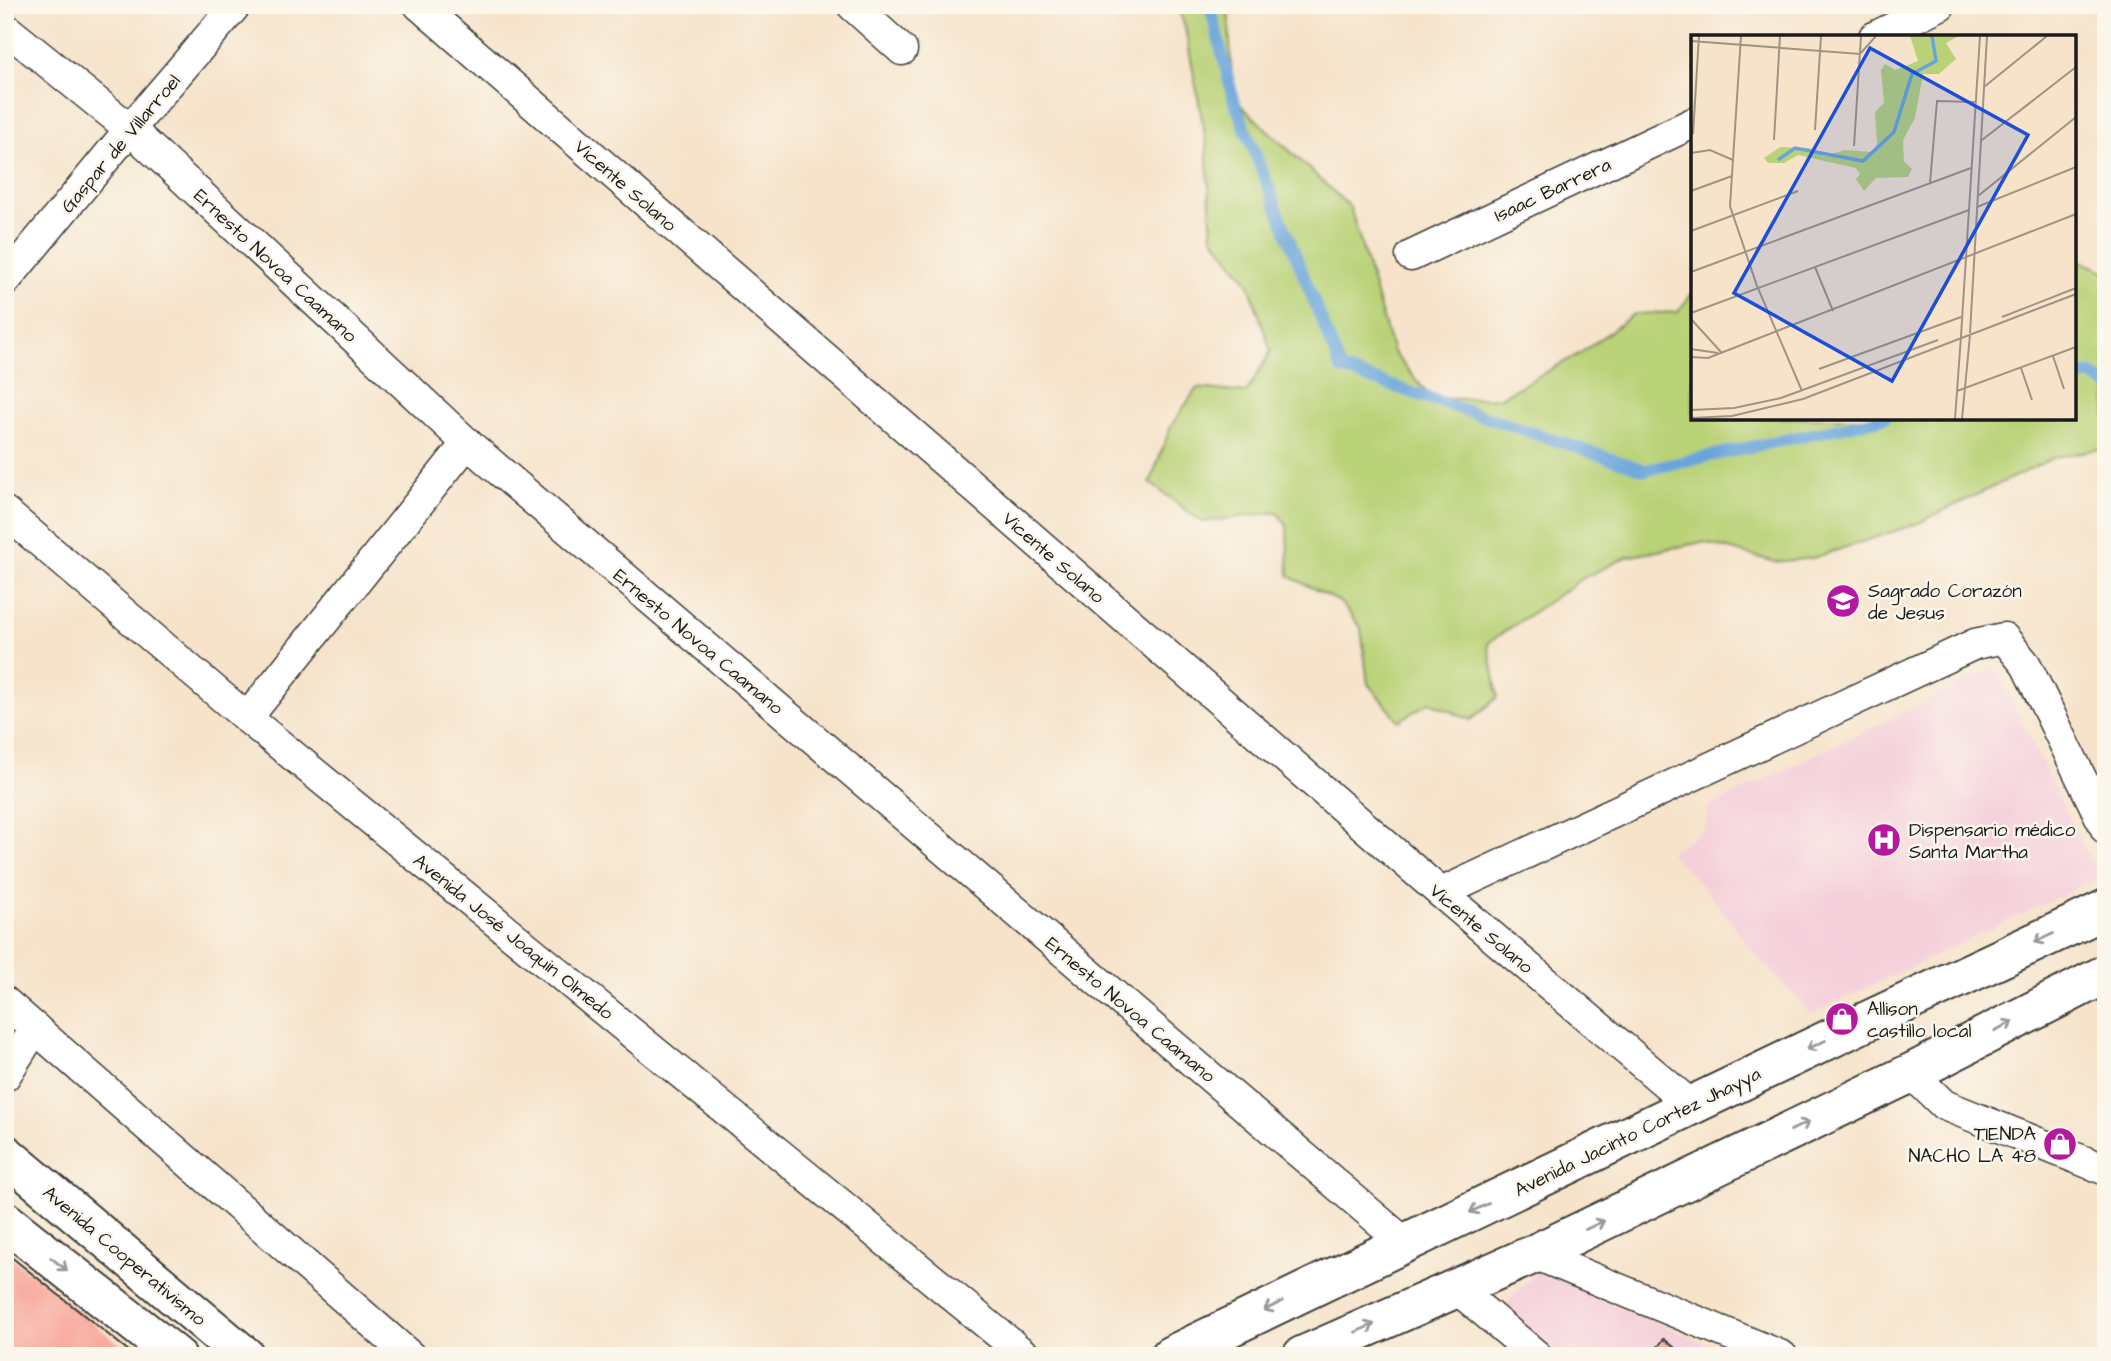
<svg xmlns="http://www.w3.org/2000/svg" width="2111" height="1361" font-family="'Architects Daughter',sans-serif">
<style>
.built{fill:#f5cfda}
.green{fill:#b9d277;stroke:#6a774a;stroke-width:2}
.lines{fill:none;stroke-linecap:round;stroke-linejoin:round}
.stream{stroke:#69a5da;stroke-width:12}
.building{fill:#f7a093}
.minor-casing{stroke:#3d3a36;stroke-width:33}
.secondary-casing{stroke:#3d3a36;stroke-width:42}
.trunk-casing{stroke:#3d3a36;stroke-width:42}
.minor{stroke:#fff;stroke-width:30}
.secondary{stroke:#fff;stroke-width:38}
.trunk{stroke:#fff;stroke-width:38}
.oneway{stroke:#999}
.labels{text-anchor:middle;stroke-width:5;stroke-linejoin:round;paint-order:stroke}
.street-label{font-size:19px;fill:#1c1c1c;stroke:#fbf7ec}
.poi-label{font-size:19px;fill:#1c1c1c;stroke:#fbf7ec;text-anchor:start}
.inset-river{fill:none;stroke:#69a5da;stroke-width:3.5}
.inset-road{fill:none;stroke:#9f9384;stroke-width:2}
.view{fill:#1d4ed8;fill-opacity:0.15;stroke:#1d4ed8;stroke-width:3.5}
.inset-edge{fill:none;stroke:#1c1c1c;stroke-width:3.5}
</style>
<rect width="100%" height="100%" fill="#fbf7ec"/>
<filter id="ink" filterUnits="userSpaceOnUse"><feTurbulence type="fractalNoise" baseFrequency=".0143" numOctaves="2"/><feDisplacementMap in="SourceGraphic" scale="14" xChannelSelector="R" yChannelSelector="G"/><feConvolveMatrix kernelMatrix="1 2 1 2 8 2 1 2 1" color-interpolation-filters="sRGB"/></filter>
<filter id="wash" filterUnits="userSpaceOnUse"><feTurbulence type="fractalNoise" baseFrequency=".00686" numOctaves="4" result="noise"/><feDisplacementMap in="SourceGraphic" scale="28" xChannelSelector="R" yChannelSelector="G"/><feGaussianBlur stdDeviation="1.57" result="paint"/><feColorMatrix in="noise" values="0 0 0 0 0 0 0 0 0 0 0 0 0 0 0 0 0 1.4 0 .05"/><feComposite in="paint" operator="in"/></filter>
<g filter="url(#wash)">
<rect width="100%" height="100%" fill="#f6e3ca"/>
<g class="built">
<path d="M1995,668L2099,878L1811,1014L1751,949L1711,896L1669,852L1705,829L1708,807Z"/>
<path d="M1537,1271L1734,1356H1557L1500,1308Z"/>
</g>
<path class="green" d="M1177,5H1228L1233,98L1350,207L1393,352L1432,399L1499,398L1579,354L1634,314L1678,312L1693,292V418H2074V258L2106,272V448L2055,457L1916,524L1813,558L1775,562L1703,542L1627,557L1583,578L1488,643L1498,697L1471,720L1430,702L1399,721L1368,684L1361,628L1340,602L1289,576L1287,526L1277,512L1202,522L1150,483L1171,426L1197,388L1246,393L1271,351L1248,282L1212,236L1206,140L1185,27Z"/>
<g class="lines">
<g class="stream">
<path d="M1210,5L1233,98L1341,369L1645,470L1885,418"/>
<path d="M2074,378L2090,374L2106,384"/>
</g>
</g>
<g id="blocks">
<g class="building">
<path d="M5,1252L135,1356H5Z"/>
<path d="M1664,1339L1685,1356H1651Z"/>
</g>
</g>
</g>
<g filter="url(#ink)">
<use href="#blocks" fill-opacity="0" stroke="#3d3a36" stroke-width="2"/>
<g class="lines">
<g class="minor-casing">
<g id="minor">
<path d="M419,5L1441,893L1691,1105"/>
<path d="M852,5L902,50"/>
<path d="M5,28L130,129L467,443L1405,1243"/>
<path d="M1874,37L1940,5"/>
<path d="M1411,256L1693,123"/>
<path d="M5,281L130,129L236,5"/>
<path d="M5,512L247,718L1026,1356"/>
<path d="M247,718L467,443"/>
<path d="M1441,893L1975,644L2004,638L2026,665L2106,829"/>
<path d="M5,1002L410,1356"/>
<path d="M1911,1073L1944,1105L2106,1170"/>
<path d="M5,1076L35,1028"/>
<path d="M1534,1254L1782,1356"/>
<path d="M1456,1288L1537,1356"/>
</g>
</g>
<g class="secondary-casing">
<g id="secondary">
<path d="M1170,1356L1865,1022L2106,909"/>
<path d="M1302,1356L1534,1254L1911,1073L2106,974"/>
</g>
</g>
<g class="trunk-casing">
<g id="trunk">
<path d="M5,1154L245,1356"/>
<path d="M5,1221L176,1356"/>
</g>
</g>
<use href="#minor" class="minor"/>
<use href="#secondary" class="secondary"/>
<use href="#trunk" class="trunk"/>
</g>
<defs><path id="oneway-shaft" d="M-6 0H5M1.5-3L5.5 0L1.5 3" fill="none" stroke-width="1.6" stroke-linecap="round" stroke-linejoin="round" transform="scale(1.75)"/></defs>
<g class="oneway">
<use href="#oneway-shaft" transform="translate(2044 938) rotate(155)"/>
<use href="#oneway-shaft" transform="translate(2004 1026) rotate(-27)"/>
<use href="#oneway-shaft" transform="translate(1816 1045) rotate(154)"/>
<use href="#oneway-shaft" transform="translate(1800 1126) rotate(-26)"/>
<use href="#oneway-shaft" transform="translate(1479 1208) rotate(155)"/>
<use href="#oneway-shaft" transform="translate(1595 1225) rotate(-26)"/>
<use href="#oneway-shaft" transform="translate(59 1264) rotate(38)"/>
<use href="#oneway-shaft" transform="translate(1273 1306) rotate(154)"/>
<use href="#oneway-shaft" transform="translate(1365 1328) rotate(-24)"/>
</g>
</g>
<defs>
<g id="school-disc" transform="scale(1.75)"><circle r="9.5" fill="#b5179e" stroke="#fbf7ec"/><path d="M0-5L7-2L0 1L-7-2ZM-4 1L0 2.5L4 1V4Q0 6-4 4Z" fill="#fff"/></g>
<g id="hospital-disc" transform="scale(1.75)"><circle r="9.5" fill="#b5179e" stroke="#fbf7ec"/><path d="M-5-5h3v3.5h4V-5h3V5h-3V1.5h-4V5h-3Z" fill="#fff"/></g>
<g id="shop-disc" transform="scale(1.75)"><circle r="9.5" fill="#b5179e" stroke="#fbf7ec"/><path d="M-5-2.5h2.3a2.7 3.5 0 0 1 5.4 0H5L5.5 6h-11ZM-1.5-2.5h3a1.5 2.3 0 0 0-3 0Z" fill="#fff"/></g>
</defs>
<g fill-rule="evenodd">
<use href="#school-disc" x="1843" y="601"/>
<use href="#hospital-disc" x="1884" y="840"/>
<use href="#shop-disc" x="1842" y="1019"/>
<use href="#shop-disc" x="2060" y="1144"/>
</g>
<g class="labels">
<g class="street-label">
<text transform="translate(120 143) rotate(-50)" y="7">Gaspar de Villarroel</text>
<text transform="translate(626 185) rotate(41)" y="7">Vicente Solano</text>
<text transform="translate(1552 189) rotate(-25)" y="7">Isaac Barrera</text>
<text transform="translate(276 265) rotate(43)" y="7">Ernesto Novoa Caamano</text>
<text transform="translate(1054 557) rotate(41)" y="7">Vicente Solano</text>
<text transform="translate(699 641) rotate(40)" y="7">Ernesto Novoa Caamano</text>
<text transform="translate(1482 928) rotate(40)" y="7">Vicente Solano</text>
<text transform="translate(514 936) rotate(39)" y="7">Avenida José Joaquin Olmedo</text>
<text transform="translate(1131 1009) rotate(40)" y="7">Ernesto Novoa Caamano</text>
<text transform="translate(1637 1131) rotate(-26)" y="7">Avenida Jacinto Cortez Jhayya</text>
<text transform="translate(125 1255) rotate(40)" y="7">Avenida Cooperativismo</text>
</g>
<g class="poi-label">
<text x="1868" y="597">Sagrado Corazón<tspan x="1868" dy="22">de Jesus</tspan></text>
<text x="1909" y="836">Dispensario médico<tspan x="1909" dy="22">Santa Martha</tspan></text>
<text x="1867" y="1015">Allison<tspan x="1867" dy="22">castillo local</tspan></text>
<text x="2036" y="1140" text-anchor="end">TIENDA<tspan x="2036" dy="22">NACHO LA 48</tspan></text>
</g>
</g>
<g transform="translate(1691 35)">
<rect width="385" height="385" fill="#f6e3ca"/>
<path d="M219,1H268L255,8L265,24L248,39H232L224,83L212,105L213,126L221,134L217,142L185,143L173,156L165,144L169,139L165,133L107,120L93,128H77L73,123L89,112L118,113L133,121L154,115L181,117L186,109L184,77L193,68L190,35L194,29L204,35L227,26Z" fill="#b9d277"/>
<path class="inset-river" d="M87,125L104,113L172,126L203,97L221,39L245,26L241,1"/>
<path class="inset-road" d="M50,1L39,171L66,251L111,356M0,6L169,19L185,1M293,52L356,1M124,95L130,1M2,99L8,1M83,105L89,1M291,105L385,32M163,111L170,1M0,118L19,115L42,125M239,148L246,66L284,67M0,156L41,141M287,161L385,82M286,172L385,132M0,196L107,156M124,232L142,276M0,237L280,133M0,278L278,175M311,282L385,253M0,284L30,317M279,298L296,1M270,301L289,1M0,314L27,318M362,321L373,354M0,322L17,323L385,179M330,333L341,365M128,334L270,282M266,356L385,312M0,375L43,373L90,363L247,305M0,383L41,381L112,364L385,259M264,384L270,301M271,384L279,300"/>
<path class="view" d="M179,13L337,100L201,346L43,258Z"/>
<rect width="385" height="385" class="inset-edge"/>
</g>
<rect width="2111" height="1361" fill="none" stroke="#fbf7ec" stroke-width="28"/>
</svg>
